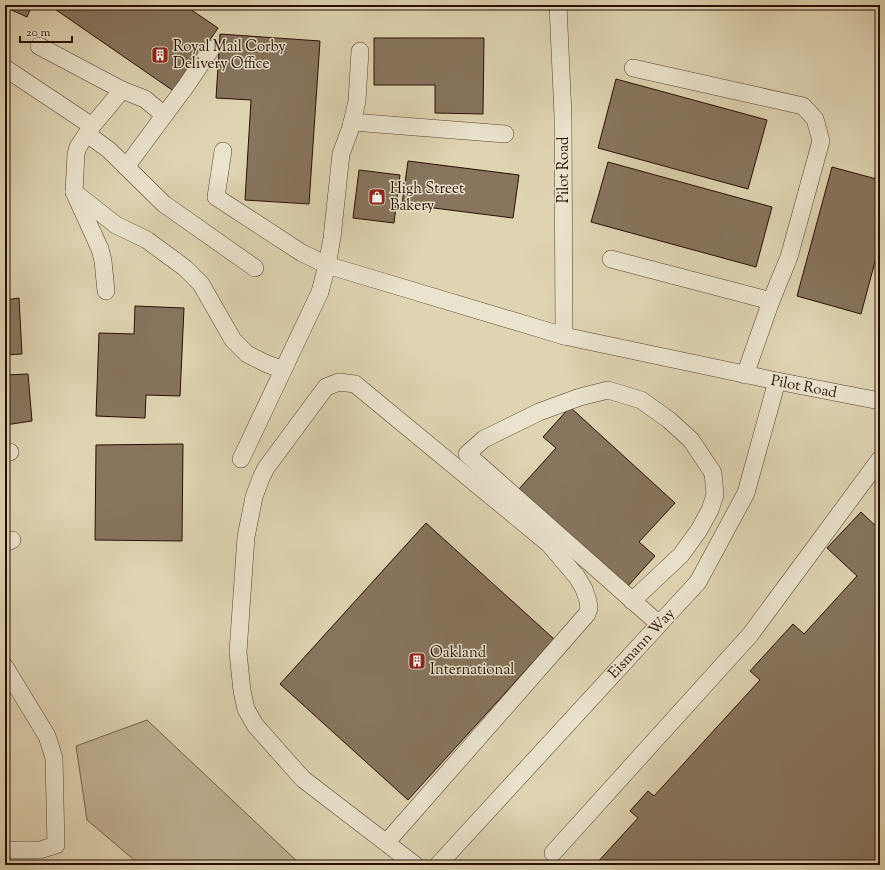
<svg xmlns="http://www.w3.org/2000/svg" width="885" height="870" font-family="'Sorts Mill Goudy',serif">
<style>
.green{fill:#c0b294;stroke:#74604c}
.building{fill:#87755e;stroke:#270e04}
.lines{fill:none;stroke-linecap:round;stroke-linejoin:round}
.minor-casing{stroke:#554030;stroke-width:18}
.minor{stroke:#eae3cd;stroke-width:17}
.labels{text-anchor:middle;stroke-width:3;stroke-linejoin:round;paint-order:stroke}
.poi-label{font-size:15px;fill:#270e04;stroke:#eae3cd;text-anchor:start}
.street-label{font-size:15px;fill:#270e04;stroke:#eae3cd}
</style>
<rect width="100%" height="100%" fill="#dfd4b2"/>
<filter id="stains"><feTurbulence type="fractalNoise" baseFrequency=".005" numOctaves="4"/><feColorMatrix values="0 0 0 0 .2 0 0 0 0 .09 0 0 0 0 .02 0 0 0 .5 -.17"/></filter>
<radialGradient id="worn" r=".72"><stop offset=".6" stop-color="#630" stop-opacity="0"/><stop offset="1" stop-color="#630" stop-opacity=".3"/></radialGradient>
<path class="green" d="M147,720L301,865H140L87,820L76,746Z"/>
<g class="building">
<path d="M5,5H32L27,17L5,7Z"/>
<path d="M49,5H184L218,28L175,92Z"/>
<path d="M220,34L320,41L309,204L245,200L251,100L216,98Z"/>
<path d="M374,38H484L483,114L435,113V85H374Z"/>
<path d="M616,79L767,120L748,189L598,148Z"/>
<path d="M408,161L519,175L513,218L402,204Z"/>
<path d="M608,162L772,207L756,267L591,222Z"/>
<path d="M832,167L880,180V243L861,314L797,296Z"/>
<path d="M359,170L400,175L394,223L353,218Z"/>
<path d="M19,298L22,354L5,355V300Z"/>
<path d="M135,306L184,308L180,396L146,395L145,418L96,416L99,333L134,334Z"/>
<path d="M28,374L32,421L5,425V375Z"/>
<path d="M570,407L675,503L639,542L655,556L627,587L519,489L556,448L543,437Z"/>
<path d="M183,444L182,541L95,540L96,445Z"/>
<path d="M861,512L880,530V865H595L638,818L630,811L648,791L654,796L760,680L750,671L793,624L804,634L857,576L827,548Z"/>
<path d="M426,523L554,639L408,800L280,684Z"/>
</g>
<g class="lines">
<g class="minor-casing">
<g id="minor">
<path d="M558,5L563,116L564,336L777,381L880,401"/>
<path d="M39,46L122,90"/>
<path d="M5,68L92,126"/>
<path d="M633,68L803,106L815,119L821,141L789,257L771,301L745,375"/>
<path d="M352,122L505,134"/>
<path d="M87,134L109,150L164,204L255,268"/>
<path d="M223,151L216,197L302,253L327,265L564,336"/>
<path d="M126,167L186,86L211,49"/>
<path d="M74,192L116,225L147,240L185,268L201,284L233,340L247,354L265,363L283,370"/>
<path d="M611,259L771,301"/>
<path d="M106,291L103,261L100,249L74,192L76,154L78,147L92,126L122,90L145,99L164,115"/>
<path d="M5,453L10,452"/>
<path d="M241,459L320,292L327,265L332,238L341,154L351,127L357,101L360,51"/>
<path d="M5,543L12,540"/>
<path d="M632,601L681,555L699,530L710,510L715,495L713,473L691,440L669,420L641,400L608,390L580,397L539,412L484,439L467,454L659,624"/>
<path d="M5,667L47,736L54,758L56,845L40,850H5"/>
<path d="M386,843L587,614L589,608L588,601L584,589L577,577L549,544L355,384L339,382L326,387L266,468L261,478L254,497L246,537L238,652L242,691L246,709L255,725L303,779L415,865"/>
<path d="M553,853L750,635L880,459"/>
<path d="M438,865L698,582L746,493L777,381"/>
</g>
</g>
<use href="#minor" class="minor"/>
</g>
<defs>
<g id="building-square" transform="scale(0.9)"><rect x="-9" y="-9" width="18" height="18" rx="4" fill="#8f2418" stroke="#eae3cd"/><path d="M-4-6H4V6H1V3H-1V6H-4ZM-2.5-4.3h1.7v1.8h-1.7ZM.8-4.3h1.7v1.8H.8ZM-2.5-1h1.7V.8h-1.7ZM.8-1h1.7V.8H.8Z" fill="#fff"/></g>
<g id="shop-square" transform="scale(0.9)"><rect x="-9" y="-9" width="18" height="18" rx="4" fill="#8f2418" stroke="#eae3cd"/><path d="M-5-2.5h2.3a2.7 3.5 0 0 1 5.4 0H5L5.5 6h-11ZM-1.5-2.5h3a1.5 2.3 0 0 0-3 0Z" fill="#fff"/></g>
</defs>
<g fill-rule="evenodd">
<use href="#building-square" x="160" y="55"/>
<use href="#shop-square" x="377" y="197"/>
<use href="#building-square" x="417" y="661"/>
</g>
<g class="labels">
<g class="poi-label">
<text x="173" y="51">Royal Mail Corby<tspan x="173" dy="17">Delivery Office</tspan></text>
<text x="390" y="193">High Street<tspan x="390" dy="17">Bakery</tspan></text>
<text x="430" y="657">Oakland<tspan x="430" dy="17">International</tspan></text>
</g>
<g class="street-label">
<text transform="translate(563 170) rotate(-90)" y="5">Pilot Road</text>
<text transform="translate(804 386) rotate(11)" y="5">Pilot Road</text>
<text transform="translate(641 643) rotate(-47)" y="5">Eismann Way</text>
</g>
</g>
<rect width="885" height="870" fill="none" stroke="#dfd4b2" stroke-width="20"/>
<rect x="6" y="6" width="873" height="858" fill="none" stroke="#270e04" stroke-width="2"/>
<rect x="10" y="10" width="865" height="850" fill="none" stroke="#270e04"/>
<path d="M20 36v6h52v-6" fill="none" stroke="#270e04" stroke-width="2"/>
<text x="26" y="36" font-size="12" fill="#270e04" stroke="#eae3cd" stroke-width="3" paint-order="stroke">20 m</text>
<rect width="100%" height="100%" filter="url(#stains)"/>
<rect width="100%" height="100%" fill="url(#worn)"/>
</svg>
